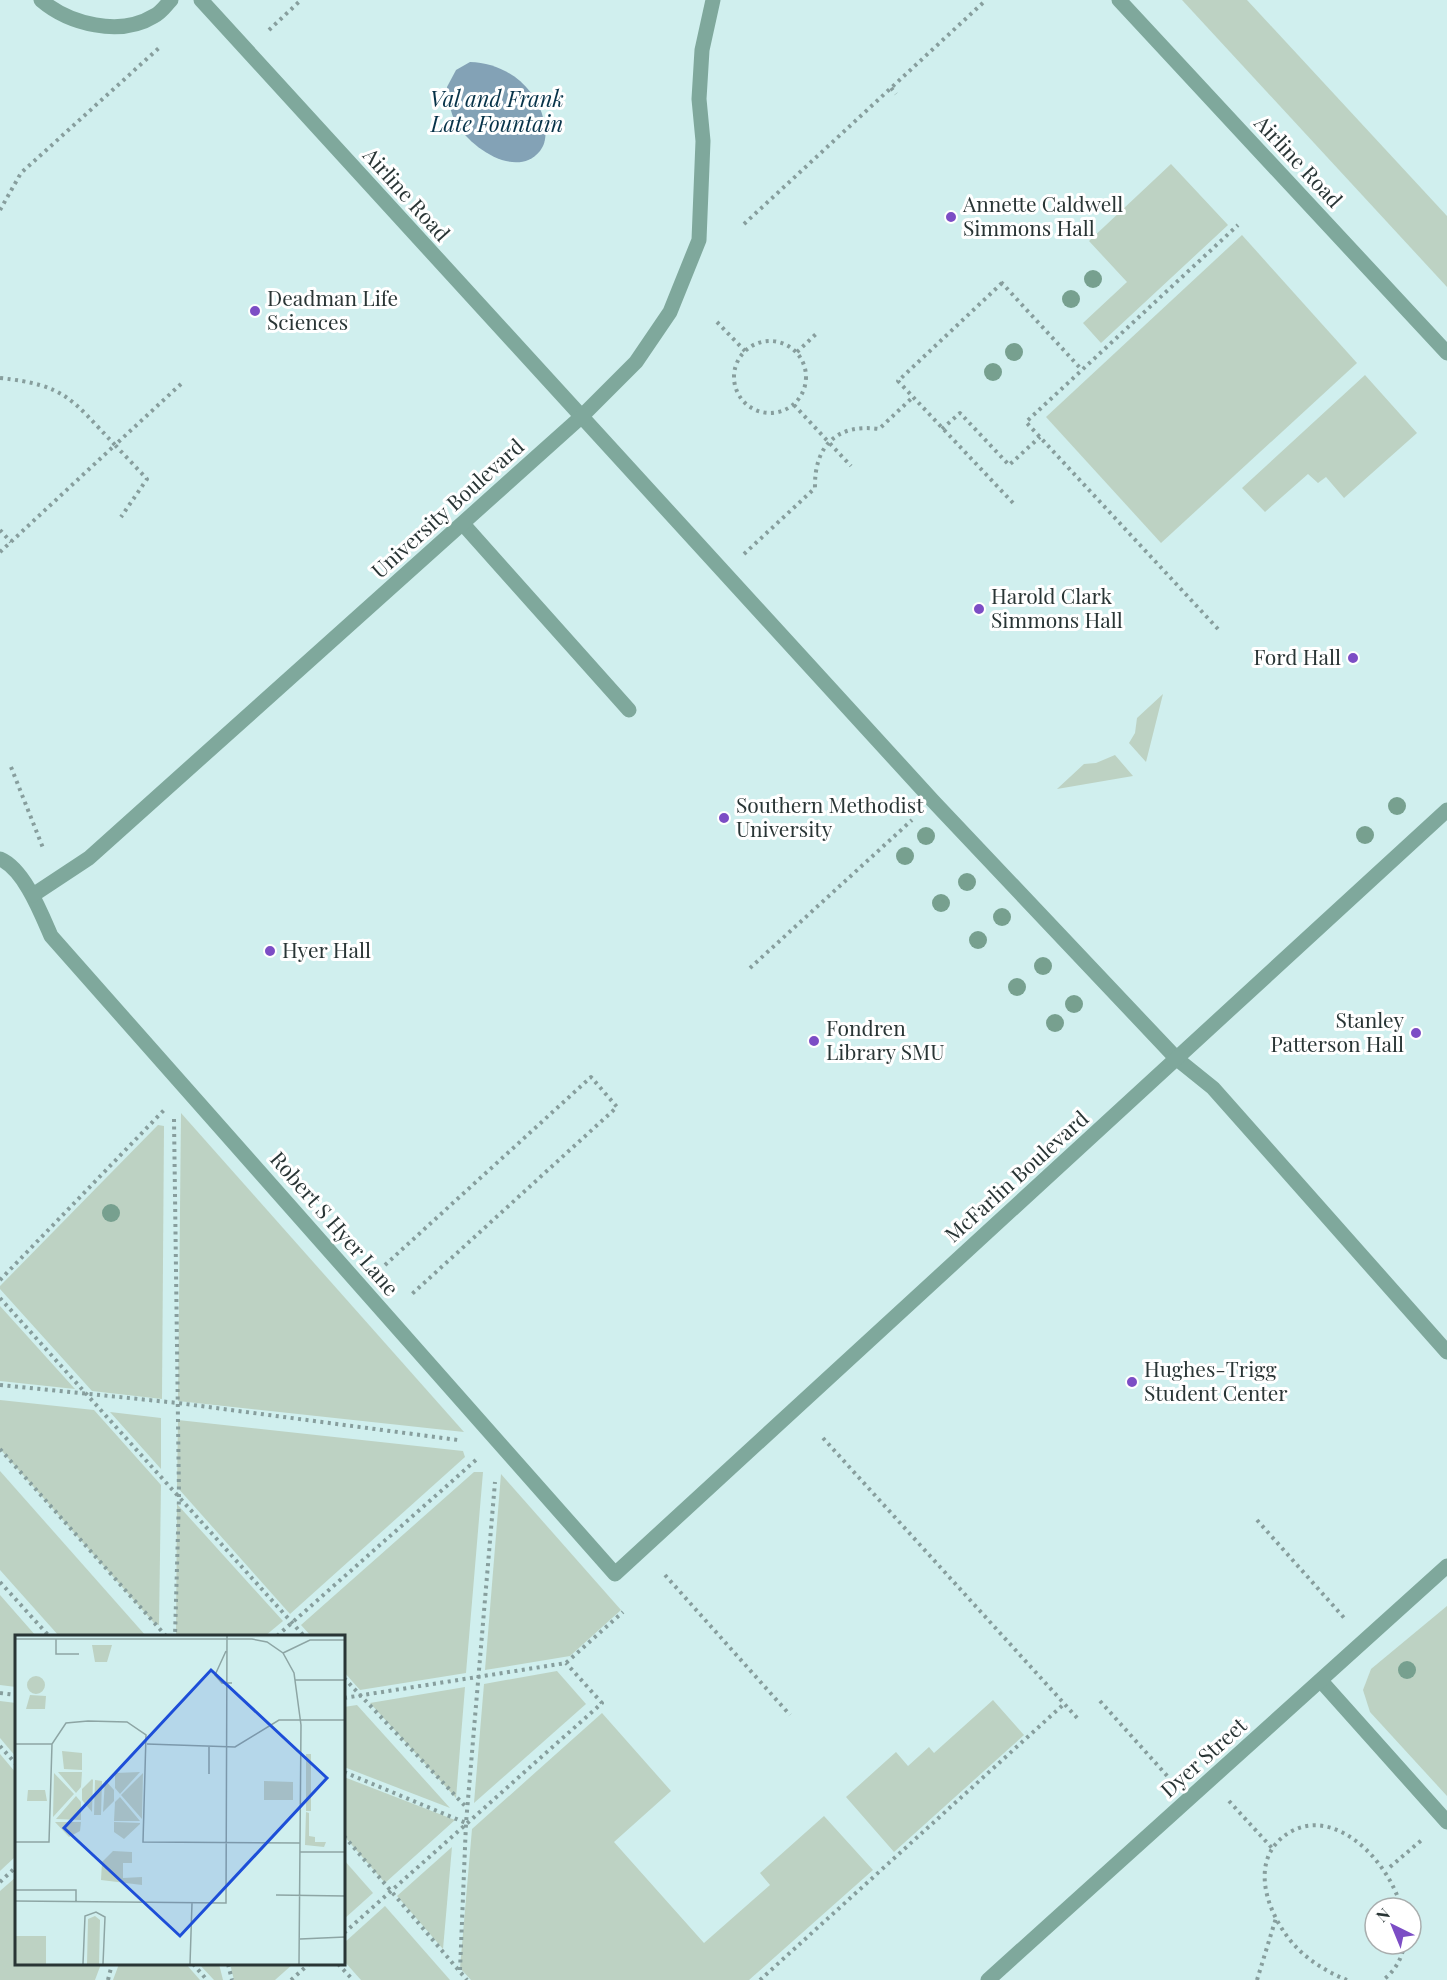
<svg xmlns="http://www.w3.org/2000/svg" width="1447" height="1980" font-family="'Playfair Display',serif">
<style>
.green{fill:#bdd2c3}
.water{fill:#83a2b6}
.lines{fill:none;stroke-linecap:round;stroke-linejoin:round}
.path{stroke:#879e9d;stroke-width:4;stroke-dasharray:3 4.5;stroke-linecap:butt}
.service{stroke:#7fa89c;stroke-width:15}
.pedestrian{stroke:#7fa89c;stroke-width:15}
.minor{stroke:#7fa89c;stroke-width:15}
.tertiary{stroke:#7fa89c;stroke-width:15}
.tree{fill:#77a08f}
.poi-dot{fill:#7c4dc5;stroke:#fff;stroke-width:2}
.labels{text-anchor:middle;stroke-width:6;stroke-linejoin:round;paint-order:stroke}
.street-label{font-size:21px;fill:#293535;stroke:#fff}
.poi-label{font-size:21px;fill:#293535;stroke:#fff;text-anchor:start}
.water-label{font-size:22px;font-style:italic;fill:#073349;stroke:#fff}
.inset-road{fill:none;stroke:#8da5a4;stroke-width:1.5}
.view{fill:#1d4ed8;fill-opacity:0.15;stroke:#1d4ed8;stroke-width:3}
.inset-edge{fill:none;stroke:#293535;stroke-width:3}
</style>
<rect width="100%" height="100%" fill="#d0efee"/>
<g class="green">
<path d="M1182,0H1247L1447,216V287Z"/>
<path d="M1171,164L1228,225L1101,343L1083,323L1127,282L1089,241Z"/>
<path d="M1242,235L1357,363L1161,543L1046,417Z"/>
<path d="M1365,375L1417,433L1344,498L1326,477L1318,483L1308,474L1265,512L1242,488Z"/>
<path d="M1163,694L1146,762L1129,743L1135,733L1137,718Z"/>
<path d="M1115,755L1133,776L1057,789L1084,764L1096,763Z"/>
<path d="M181,1113L464,1432L178,1401Z"/>
<path d="M158,1125L164,1126L162,1399L92,1391L0,1289V1286Z"/>
<path d="M0,1306L75,1389L0,1381Z"/>
<path d="M0,1400L94,1410L161,1485L159,1625L155,1624L0,1449Z"/>
<path d="M110,1412L161,1418V1469Z"/>
<path d="M178,1420L463,1451L465,1457L290,1614L177,1487Z"/>
<path d="M0,1471L146,1636H59L0,1570Z"/>
<path d="M474,1472H483L466,1673L360,1690L344,1672V1636H311L301,1625Z"/>
<path d="M501,1474L621,1610L570,1656L485,1670Z"/>
<path d="M177,1504L283,1621L265,1636H176Z"/>
<path d="M0,1595L36,1636H16V1687L0,1685Z"/>
<path d="M1447,1606V1796L1370,1712L1363,1690L1371,1669Z"/>
<path d="M557,1671L586,1704L474,1803L484,1684Z"/>
<path d="M465,1687L456,1798L370,1703Z"/>
<path d="M993,1700L1024,1735L894,1852L846,1797L896,1752L908,1766L929,1747L934,1753Z"/>
<path d="M0,1701L16,1703V1757L0,1738Z"/>
<path d="M357,1705L450,1808L344,1767V1707Z"/>
<path d="M602,1713L671,1791L614,1842L704,1943L770,1885L760,1873L824,1816L873,1870L749,1980H471L460,1968L472,1829Z"/>
<path d="M0,1754L16,1773V1856L0,1871Z"/>
<path d="M344,1777L455,1820L385,1883L344,1836Z"/>
<path d="M452,1847L443,1949L397,1896Z"/>
<path d="M344,1860L373,1893L344,1919Z"/>
<path d="M16,1877V1964H101L95,1980H0V1891Z"/>
<path d="M385,1906L450,1980H361L344,1961V1943Z"/>
<path d="M119,1964H186L200,1980H113Z"/>
<path d="M199,1964H219L223,1980H214Z"/>
<path d="M230,1964H293L275,1980H234Z"/>
</g>
<path class="water" d="M470,62C505,63 536,86 544,121C546,131 547,142 540,151C516,180 470,147 456,123C450,112 448,99 447,87L456,70Z"/>
<g class="lines">
<g class="path">
<path d="M269,30L301,0"/>
<path d="M891,88L896,94"/>
<path d="M0,210L21,173L160,47"/>
<path d="M744,224L986,0"/>
<path d="M1001,282L1082,370"/>
<path d="M1002,283L898,381L1014,504"/>
<path d="M717,322L745,351"/>
<circle cx="770" cy="377" r="36"/>
<path d="M797,352L816,334"/>
<path d="M0,378C66,385 71,399 115,445L182,383"/>
<path d="M794,405L851,466"/>
<path d="M942,429L960,413L1009,465L1040,437"/>
<path d="M0,530L11,542"/>
<path d="M0,552L115,445L147,479L121,517"/>
<path d="M744,554L815,488C814,446 837,423 879,429L913,397"/>
<path d="M1218,629L1026,422L1238,225"/>
<path d="M11,767L43,848"/>
<path d="M750,968L912,820"/>
<path d="M174,1119L179,1497L175,1636"/>
<path d="M385,1265L591,1077L617,1107L412,1294"/>
<path d="M0,1280L166,1108"/>
<path d="M0,1298L304,1636"/>
<path d="M0,1385L178,1403L458,1440"/>
<path d="M823,1438L1079,1720"/>
<path d="M0,1449L166,1636"/>
<path d="M1257,1520L1346,1620"/>
<path d="M665,1575L790,1715"/>
<path d="M0,1582L49,1636"/>
<path d="M277,1636L476,1460"/>
<path d="M344,1678L467,1808"/>
<path d="M0,1693L16,1695"/>
<path d="M344,1698L566,1663L623,1612"/>
<path d="M1100,1701L1170,1779"/>
<path d="M0,1746L16,1764"/>
<path d="M344,1772L466,1823"/>
<path d="M1229,1801L1272,1848"/>
<path d="M344,1836L467,1980"/>
<path d="M1390,1867L1424,1838"/>
<path d="M0,1882L16,1867"/>
<path d="M344,1933L602,1703L566,1663"/>
<path d="M193,1964L207,1980"/>
<path d="M228,1964L232,1980"/>
<path d="M338,1964L353,1980"/>
<path d="M460,1970L466,1823L495,1482"/>
<path d="M108,1980L112,1964"/>
<path d="M291,1980L309,1964"/>
<path d="M760,1980L1064,1704"/>
<path d="M1257,1980L1276,1918"/>
<path d="M1347,1980C1329,1973 1311,1962 1297,1948C1268,1918 1244,1857 1292,1831C1358,1796 1447,1932 1383,1980"/>
</g>
<g class="service">
<path d="M41,0C69,24 120,37 154,16C161,13 166,5 171,0"/>
<path d="M463,524L629,710"/>
</g>
<g class="pedestrian">
<path d="M201,0L933,801L1177,1059L1213,1088L1447,1352"/>
<path d="M1321,1681L1447,1822"/>
<path d="M988,1980L1447,1566"/>
</g>
<g class="minor">
<path d="M0,859C24,869 41,913 51,936L615,1574L1447,810"/>
<path d="M33,895L89,858L581,417L636,362L670,312L699,240L703,141L699,99L702,50L713,0"/>
</g>
<path class="tertiary" d="M1119,0L1447,353"/>
</g>
<g class="tree">
<circle cx="1093" cy="279" r="9"/>
<circle cx="1071" cy="299" r="9"/>
<circle cx="1014" cy="352" r="9"/>
<circle cx="993" cy="372" r="9"/>
<circle cx="1397" cy="806" r="9"/>
<circle cx="1365" cy="835" r="9"/>
<circle cx="926" cy="836" r="9"/>
<circle cx="905" cy="856" r="9"/>
<circle cx="967" cy="882" r="9"/>
<circle cx="941" cy="903" r="9"/>
<circle cx="1002" cy="917" r="9"/>
<circle cx="978" cy="940" r="9"/>
<circle cx="1043" cy="966" r="9"/>
<circle cx="1017" cy="987" r="9"/>
<circle cx="1074" cy="1004" r="9"/>
<circle cx="1055" cy="1023" r="9"/>
<circle cx="111" cy="1213" r="9"/>
<circle cx="1407" cy="1670" r="9"/>
</g>
<g class="poi-dot">
<circle cx="951" cy="217" r="6"/>
<circle cx="255" cy="311" r="6"/>
<circle cx="979" cy="609" r="6"/>
<circle cx="1353" cy="658" r="6"/>
<circle cx="724" cy="818" r="6"/>
<circle cx="270" cy="951" r="6"/>
<circle cx="1416" cy="1033" r="6"/>
<circle cx="814" cy="1041" r="6"/>
<circle cx="1132" cy="1382" r="6"/>
</g>
<g class="labels">
<g class="street-label">
<text transform="translate(1298 162) rotate(47)" y="7">Airline Road</text>
<text transform="translate(406 195) rotate(48)" y="7">Airline Road</text>
<text transform="translate(448 509) rotate(-42)" y="7">University Boulevard</text>
<text transform="translate(1017 1177) rotate(-42)" y="7">McFarlin Boulevard</text>
<text transform="translate(334 1224) rotate(49)" y="7">Robert S Hyer Lane</text>
<text transform="translate(1204 1758) rotate(-42)" y="7">Dyer Street</text>
</g>
<g class="poi-label">
<text x="963" y="212">Annette Caldwell<tspan x="963" dy="24">Simmons Hall</tspan></text>
<text x="267" y="306">Deadman Life<tspan x="267" dy="24">Sciences</tspan></text>
<text x="991" y="604">Harold Clark<tspan x="991" dy="24">Simmons Hall</tspan></text>
<text x="1341" y="665" text-anchor="end">Ford Hall</text>
<text x="736" y="813">Southern Methodist<tspan x="736" dy="24">University</tspan></text>
<text x="282" y="958">Hyer Hall</text>
<text x="1404" y="1028" text-anchor="end">Stanley<tspan x="1404" dy="24">Patterson Hall</tspan></text>
<text x="826" y="1036">Fondren<tspan x="826" dy="24">Library SMU</tspan></text>
<text x="1144" y="1377">Hughes-Trigg<tspan x="1144" dy="24">Student Center</tspan></text>
</g>
<g class="water-label">
<text x="497" y="107">Val and Frank<tspan x="497" dy="25">Late Fountain</tspan></text>
</g>
</g>
<g transform="translate(15 1635)">
<rect width="330" height="330" fill="#d0efee"/>
<path d="M77,10H97L92,27H80ZM12 50a9 9 0 1 1 18 0a9 9 0 1 1-18 0ZM15,60L31,61L30,74H11ZM47,116L67,118V135L49,134ZM291,119H296V176H291ZM43,137H67L66,152L61,158ZM125,137L105,159L100,153V138ZM39,138L59,159L38,182ZM128,138L127,184L106,160ZM77,144L78,145L77,177L67,165V154ZM80,145L87,146L86,180H79ZM90,145L99,155V166L88,177ZM249,146L278,147V165H249ZM13,155H30L32,166H12ZM61,161L66,167V185L41,184ZM105,162L125,186H99L100,167ZM291,177L294,178V201L300,202V207H311L309,212L290,210ZM40,187H66L65,196L54,202ZM99,187L125,188V189L109,204L99,197ZM98,216L117,217V228H108V243L127,242V250L86,245L87,227ZM80,281L85,285L84,329H72L73,284ZM0,301H31V329H0Z" fill="#bdd2c3"/>
<path class="inset-road" d="M330,1V39M0,4H237L252,7L268,18L279,38L286,90L284,329M41,4V19H64M211,16L200,40L207,48H217M268,18L295,5H330M280,45H330M0,109H37M132,109L220,112L264,85H330M194,139V112M0,207H34L37,109L51,88L73,86L112,87L131,100L128,207L285,208M285,217H330M0,255H61V266M261,260L330,261M0,266L211,268L212,1M285,304L330,302M68,329L70,281L81,277L90,282L88,329M175,329L177,268"/>
<path class="view" d="M196,35L312,143L165,301L49,193Z"/>
<rect width="330" height="330" class="inset-edge"/>
</g>
<g transform="translate(1393 1926) rotate(317)"><circle r="28" fill="#ffffff" stroke="#a9aeae" stroke-width="1.5"/>
<path d="M0-4.5L10 22L0 15L-10 22Z" fill="#7c4dc5"/>
<text y="-9" font-size="16" font-weight="bold" text-anchor="middle" fill="#293535">N</text>
</g>
</svg>
